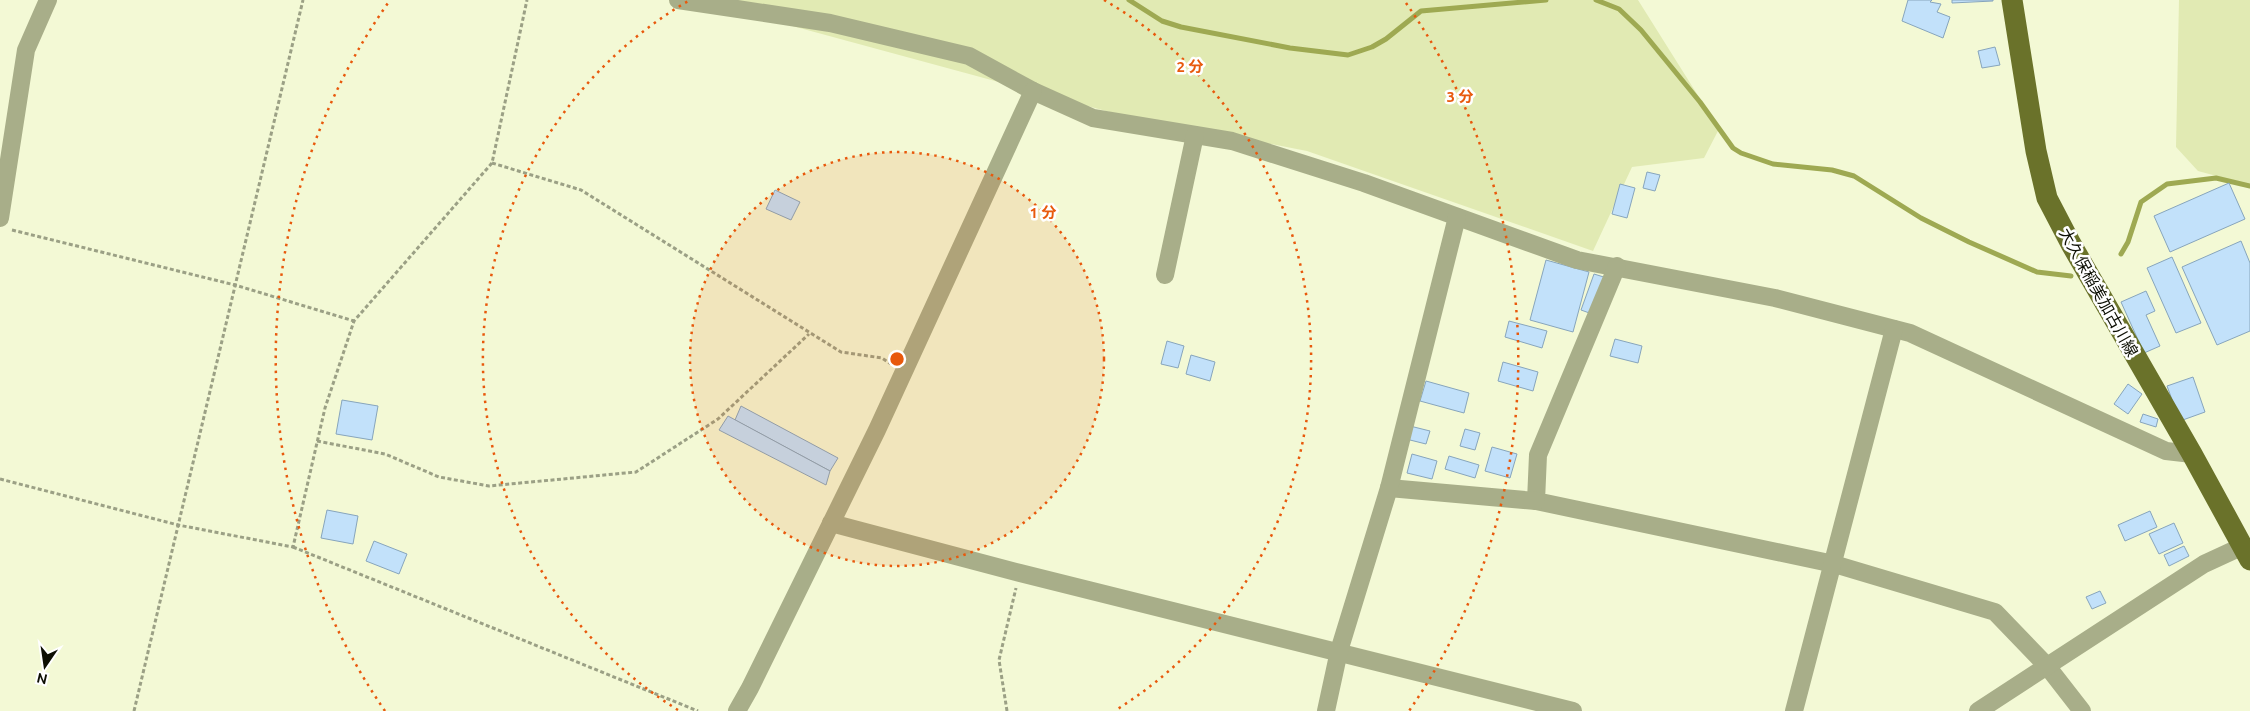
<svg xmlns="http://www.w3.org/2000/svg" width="2250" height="711" font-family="Ubuntu,'Noto Sans JP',sans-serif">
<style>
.green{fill:#e1eab3}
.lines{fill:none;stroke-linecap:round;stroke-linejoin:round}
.stream{stroke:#9ea952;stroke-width:5}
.building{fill:#c2e1fa;stroke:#87a5bc}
.path{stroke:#9ba085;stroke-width:3;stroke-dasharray:4 2.5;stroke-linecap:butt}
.minor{stroke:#a8ae89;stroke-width:18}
.major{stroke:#6a722a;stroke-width:21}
.ring{fill:none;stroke:#e8590c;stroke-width:2.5;stroke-dasharray:2.5 5}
.labels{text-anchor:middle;stroke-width:5;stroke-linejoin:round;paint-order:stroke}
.street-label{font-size:16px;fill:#0d0f04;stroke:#fff}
.centre{fill:#e8590c;stroke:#fff;stroke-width:2.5}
.ring-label{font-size:15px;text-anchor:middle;font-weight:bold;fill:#e8590c;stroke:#fff;stroke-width:5;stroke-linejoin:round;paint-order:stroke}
</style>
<rect width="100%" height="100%" fill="#f3f9d5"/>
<g class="green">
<path d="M697,0H1638L1719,129L1704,158L1632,167L1593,251L1307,151L1117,114Z"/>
<path d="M2179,0H2250V185L2198,171L2176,147Z"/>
</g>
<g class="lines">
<g class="stream">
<path d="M1129,0L1162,21L1181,27L1290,48L1348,55L1372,47L1386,39L1421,11L1546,0"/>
<path d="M1596,0L1619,9L1641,30L1700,102L1733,148L1741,153L1773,164L1832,170L1854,176L1921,218L1969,242L2037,272L2071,276"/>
<path d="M2121,254L2128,242L2141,202L2167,184L2216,178L2250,186"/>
</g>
</g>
<g class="building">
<path d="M1908,0H1932L1930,2L1941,4L1937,12L1950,17L1943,38L1902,21Z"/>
<path d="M1952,0H1993V1L1952,3Z"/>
<path d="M1995,47L2000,65L1982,68L1978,51Z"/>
<path d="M1647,172L1660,175L1655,191L1643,188Z"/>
<path d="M2229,183L2245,219L2170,252L2154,216Z"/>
<path d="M1620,184L1635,188L1627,218L1612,214Z"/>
<path d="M775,190L800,202L791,220L766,209Z"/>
<path d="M2241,241L2250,263V331L2217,345L2182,267Z"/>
<path d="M2172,257L2201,323L2176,333L2147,268Z"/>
<path d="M1546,260L1589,272L1573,332L1530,320Z"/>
<path d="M1594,274L1607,278L1595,315L1581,310Z"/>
<path d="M2146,291L2155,311L2146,315L2160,346L2144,353L2121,302Z"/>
<path d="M1509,321L1547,331L1542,348L1505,337Z"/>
<path d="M1615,339L1642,346L1638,363L1610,356Z"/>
<path d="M1167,341L1184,346L1178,368L1161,364Z"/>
<path d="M1191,355L1215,362L1210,381L1186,374Z"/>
<path d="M1503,362L1538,372L1533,391L1498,381Z"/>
<path d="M2193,377L2205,412L2180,421L2167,386Z"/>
<path d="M1426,381L1469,393L1464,413L1420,401Z"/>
<path d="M2128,384L2142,394L2128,414L2114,404Z"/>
<path d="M342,400L378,406L372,440L336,434Z"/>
<path d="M741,406L838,458L830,471L735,420Z"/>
<path d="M2143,414L2158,419L2156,427L2140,422Z"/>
<path d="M728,416L830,471L826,485L719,430Z"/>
<path d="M1410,426L1430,431L1426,444L1406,439Z"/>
<path d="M1465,429L1480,433L1475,450L1460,446Z"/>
<path d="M1492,447L1517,454L1510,478L1485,471Z"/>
<path d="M1412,454L1437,461L1432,479L1407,473Z"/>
<path d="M1449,456L1479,465L1475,478L1445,469Z"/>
<path d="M327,510L358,516L353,544L321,538Z"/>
<path d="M2150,511L2157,527L2125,541L2118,525Z"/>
<path d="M2174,523L2183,543L2159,554L2149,534Z"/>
<path d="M374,541L407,554L399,574L366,561Z"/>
<path d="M2184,546L2189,556L2169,566L2164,555Z"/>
<path d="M2100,591L2106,603L2092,609L2086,597Z"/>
</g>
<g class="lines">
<g class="path">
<path d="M492,163L581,190L841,352L882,358L891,364"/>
<path d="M12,230L235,285L354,321"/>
<path d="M317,441L385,454L439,477L489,486L636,472L718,419L809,334"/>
<path d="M0,479L178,525L293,547L325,408L354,321L492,163L527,0"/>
<path d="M293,547L698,711"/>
<path d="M134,711L303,0"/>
<path d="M1007,711L999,660L1016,588"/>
</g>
<g class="minor">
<path d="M678,0L830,23L969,56L1033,91L1093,118L1232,141L1364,183L1577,260L1775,298L1910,333L2166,451L2192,454"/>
<path d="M0,218L26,50L48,0"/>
<path d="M1617,266L1538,455L1536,501L1834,564L1995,612L2047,666L2082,711"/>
<path d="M1165,275L1195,135"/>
<path d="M1389,488L1536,501"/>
<path d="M831,523L1020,573L1573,711"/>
<path d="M737,711L750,688L877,430L1033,91"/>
<path d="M1326,711L1339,651L1389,488L1457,217"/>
<path d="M1794,711L1894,329"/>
<path d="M1978,711L2204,564L2243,546"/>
</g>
<path class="major" d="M2012,0L2036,151L2047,198L2071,244L2192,454L2250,560"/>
</g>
<circle cx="897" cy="359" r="207" fill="#e8590c" fill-opacity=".12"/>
<g class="ring">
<circle cx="897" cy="359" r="207"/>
<path d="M678 710A414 414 0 0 1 690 0M1104 0A414 414 0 0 1 1116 710"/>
<path d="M385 711A621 621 0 0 1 388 3M1406 3A621 621 0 0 1 1409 711"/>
</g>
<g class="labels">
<g class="street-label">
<text transform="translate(2099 292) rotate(61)" y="6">大久保稲美加古川線</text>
</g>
</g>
<circle cx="897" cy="359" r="8" class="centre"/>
<g class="ring-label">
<text x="1190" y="72">2 分</text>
<text x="1460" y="102">3 分</text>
<text x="1043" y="218">1 分</text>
</g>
<g transform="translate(45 666) rotate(193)" stroke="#ffffff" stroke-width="4" paint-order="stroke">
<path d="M0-4L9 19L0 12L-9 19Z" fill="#0d0f04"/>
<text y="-8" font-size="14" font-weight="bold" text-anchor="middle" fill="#0d0f04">N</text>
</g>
</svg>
